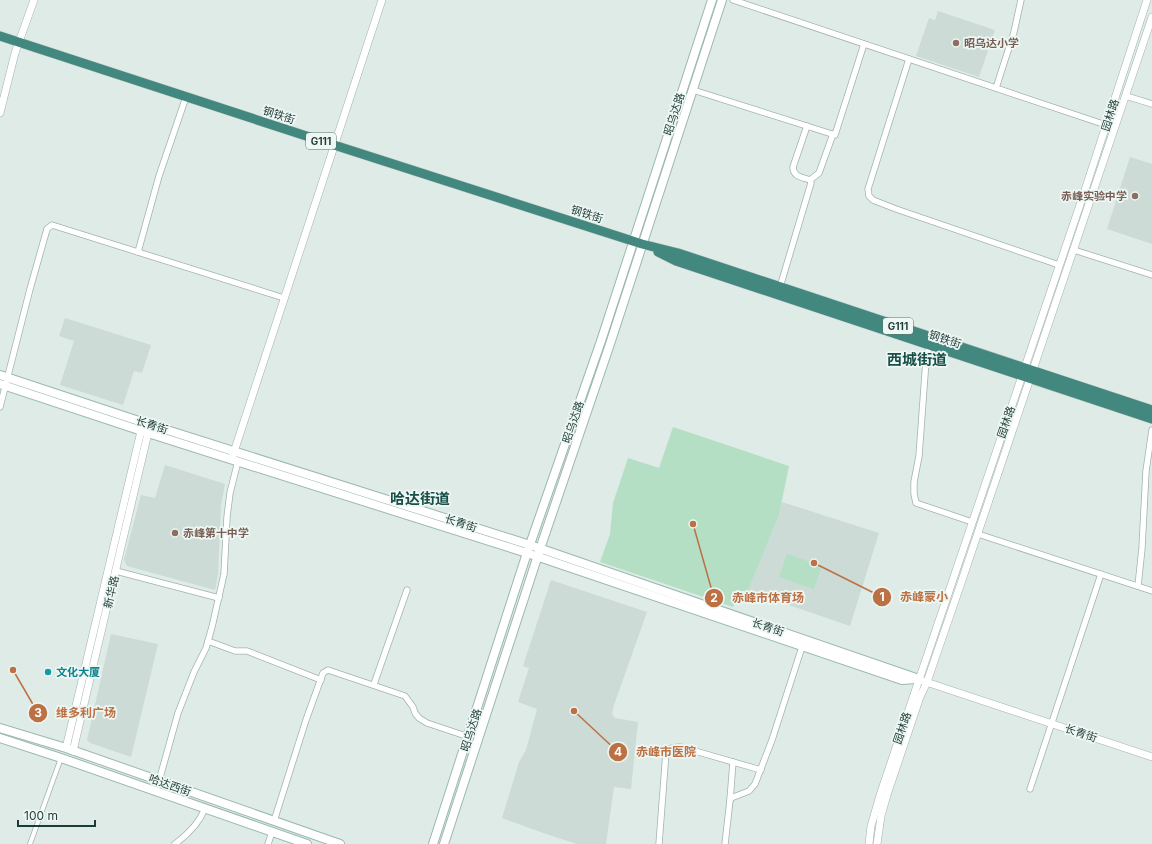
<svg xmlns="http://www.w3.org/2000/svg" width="1152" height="844" font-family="Inter,'Noto Sans SC',sans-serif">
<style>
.built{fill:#ccdbd6}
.green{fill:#b4dfc4}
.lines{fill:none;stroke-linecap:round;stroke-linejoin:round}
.pedestrian-casing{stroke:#a1b3ae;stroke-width:5.5}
.minor-casing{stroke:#a1b3ae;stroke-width:7}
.tertiary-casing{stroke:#a1b3ae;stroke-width:8}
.secondary-casing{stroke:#9cb8b0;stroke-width:10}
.trunk-casing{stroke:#c0c8c7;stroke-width:10}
.pedestrian{stroke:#fff;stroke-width:4}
.minor{stroke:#fff;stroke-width:5.5}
.tertiary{stroke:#fff;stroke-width:7}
.secondary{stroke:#fff;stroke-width:8}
.trunk{stroke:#42887f;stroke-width:9}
.education-dot{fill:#8d6e63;stroke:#eef7f4;stroke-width:1.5}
.culture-dot{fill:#0f9aa8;stroke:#eef7f4;stroke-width:1.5}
.labels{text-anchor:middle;stroke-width:3.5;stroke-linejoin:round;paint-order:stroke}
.shield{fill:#eef7f4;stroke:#5c7470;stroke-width:1}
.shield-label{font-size:10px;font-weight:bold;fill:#1e3c37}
.education-label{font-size:11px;font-weight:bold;fill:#785e54;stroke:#eef7f4;text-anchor:start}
.street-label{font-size:11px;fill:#1e3c37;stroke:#eef7f4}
.culture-label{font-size:11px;font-weight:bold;fill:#0d838f;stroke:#eef7f4;text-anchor:start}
.district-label{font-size:15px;font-weight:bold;fill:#184f48;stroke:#eef7f4}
.leader{fill:none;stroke:#bb7143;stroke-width:1.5}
.callout-dot{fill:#bb7143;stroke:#eef7f4;stroke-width:1.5}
.mark-label{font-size:12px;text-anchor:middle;font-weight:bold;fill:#fff}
.callout-label{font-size:12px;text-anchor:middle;font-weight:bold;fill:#bb7143;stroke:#eef7f4;stroke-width:3.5;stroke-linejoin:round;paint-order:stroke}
</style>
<rect width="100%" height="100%" fill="#deebe6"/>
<g class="built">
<path d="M938,11L995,30L979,77L916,56L929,18L935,20Z"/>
<path d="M1130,157L1152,164V244L1107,229Z"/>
<path d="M65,318L151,345L142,373L134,371L123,405L60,385L74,341L59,336Z"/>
<path d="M165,465L225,484L221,505L218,574L215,590L127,566L124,560L141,495L155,498Z"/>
<path d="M782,502L879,533L850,626L748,591L779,515Z"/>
<path d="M551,580L647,612L614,705L612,714L615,718L638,722L631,789L614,787L606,844H577L546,834L502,818L519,762L526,750L537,709L518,702L529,668L523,666Z"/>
<path d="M111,634L158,644L131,757L90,743L87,740Z"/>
</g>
<g class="green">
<path d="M673,427L789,466L779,515L748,591H741L733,607L600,562L610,534L613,503L628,458L659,468Z"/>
<path d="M787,554L822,566L814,589L779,577Z"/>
</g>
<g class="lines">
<g class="pedestrian-casing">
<path id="pedestrian" d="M30,844L61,758"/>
</g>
<g class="minor-casing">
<g id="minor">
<path d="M733,0L1106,125"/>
<path d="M909,59L868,189L869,196L873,200L896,209L1059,265"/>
<path d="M996,88L1014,32L1021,0"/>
<path d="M693,90L835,135L864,44"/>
<path d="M1126,96L1152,104"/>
<path d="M810,180L819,173L833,134"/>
<path d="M1074,250L1152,275"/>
<path d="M138,252L159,176L186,97"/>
<path d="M780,287L811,183L810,180C802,177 793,177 793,167L807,126"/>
<path d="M929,346L926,360L919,456L914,482V494L916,503L972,522"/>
<path d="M0,407L30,289L47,229L52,225L284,298"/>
<path d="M978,534L1152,591"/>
<path d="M116,571L219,598"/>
<path d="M1138,586L1142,548L1146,471L1152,430"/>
<path d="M208,641L235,651H247L321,680"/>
<path d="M374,684L407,590"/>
<path d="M159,781L178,713L194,672L206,648L212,627L224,574L227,517L230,493L238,461"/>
<path d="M1030,789L1101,574"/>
<path d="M730,800L733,762"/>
<path d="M274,821L306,720L323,673L328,670L405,696L413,707L415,713L419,718L427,723L469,737"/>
<path d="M175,844C187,835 200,822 205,808"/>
<path d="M268,844L272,832"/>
<path d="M659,844L666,752C670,747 676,747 681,747L761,770"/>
<path d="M725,844L730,800L731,798L749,791L755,784L772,740L802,647"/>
</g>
</g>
<g class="tertiary-casing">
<g id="tertiary">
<path d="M0,113L15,53L34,0"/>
<path d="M233,455L382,0"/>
<path d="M923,681L1152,757"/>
<path d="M66,748L141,431"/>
<path d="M73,751L148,433"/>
<path d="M869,844L871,826L881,792L1086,187L1147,0"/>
<path d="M877,844L881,816L887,795L920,697L927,682L959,589L1152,17"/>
</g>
</g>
<g class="secondary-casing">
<g id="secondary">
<path d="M0,375L148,424L530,545L919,679"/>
<path d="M0,384L148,433L527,553L902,680L916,679"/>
<path d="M0,728L66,748L340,844"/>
<path d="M0,738L61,758L307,844"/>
<path d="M433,844L527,553L601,341L712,0"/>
<path d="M444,844L540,549L610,344L722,0"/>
</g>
</g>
<g class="trunk-casing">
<g id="trunk">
<path d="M0,36L334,145L642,244L678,253L1152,410"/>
<path d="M658,252L676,261L1152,419"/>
</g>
</g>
<use href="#pedestrian" class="pedestrian"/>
<use href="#minor" class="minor"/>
<use href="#tertiary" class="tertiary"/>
<use href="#secondary" class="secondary"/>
<use href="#trunk" class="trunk"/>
</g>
<g class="education-dot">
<circle cx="956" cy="43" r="4"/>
<circle cx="1135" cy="196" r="4"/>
<circle cx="175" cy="533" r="4"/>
</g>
<circle class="culture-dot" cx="48" cy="672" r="4"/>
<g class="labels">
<g class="shield">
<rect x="306" y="133" width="30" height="16" rx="3"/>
<rect x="883" y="318" width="30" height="16" rx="3"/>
</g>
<g class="shield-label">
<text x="321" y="145">G111</text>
<text x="898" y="330">G111</text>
</g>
<g class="education-label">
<text x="964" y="47">昭乌达小学</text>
<text x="1127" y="200" text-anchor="end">赤峰实验中学</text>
<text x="183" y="537">赤峰第十中学</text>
</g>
<g class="street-label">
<text transform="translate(674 114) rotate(-72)" y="4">昭乌达路</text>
<text transform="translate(279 115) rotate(18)" y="4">钢铁街</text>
<text transform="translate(1110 115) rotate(-72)" y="4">园林路</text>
<text transform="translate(587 214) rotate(18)" y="4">钢铁街</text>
<text transform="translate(945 339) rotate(19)" y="4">钢铁街</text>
<text transform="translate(573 422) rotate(-71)" y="4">昭乌达路</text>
<text transform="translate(1006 422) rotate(-71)" y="4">园林路</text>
<text transform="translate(152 425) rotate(18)" y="4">长青街</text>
<text transform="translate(461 523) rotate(18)" y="4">长青街</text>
<text transform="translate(111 592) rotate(-77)" y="4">新华路</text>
<text transform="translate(768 627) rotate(19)" y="4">长青街</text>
<text transform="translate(902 728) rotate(-71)" y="4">园林路</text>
<text transform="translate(471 730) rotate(-72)" y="4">昭乌达路</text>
<text transform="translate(1081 733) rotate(19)" y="4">长青街</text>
<text transform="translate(170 785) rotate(19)" y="4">哈达西街</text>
</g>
<g class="culture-label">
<text x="56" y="676">文化大厦</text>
</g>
<g class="district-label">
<text x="917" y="365">西城街道</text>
<text x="420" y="504">哈达街道</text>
</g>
</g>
<path class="leader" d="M814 563L882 597M693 524L714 598M13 670L38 713M574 711L618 752"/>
<g class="callout-dot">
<circle cx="814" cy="563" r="4"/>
<circle cx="693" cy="524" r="4"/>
<circle cx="13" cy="670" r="4"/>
<circle cx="574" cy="711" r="4"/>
<circle cx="882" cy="597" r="10"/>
<circle cx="714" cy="598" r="10"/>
<circle cx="38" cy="713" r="10"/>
<circle cx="618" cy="752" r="10"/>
</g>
<g class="mark-label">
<text x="882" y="601">1</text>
<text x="714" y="602">2</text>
<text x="38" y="717">3</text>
<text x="618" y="756">4</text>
</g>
<g class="callout-label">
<text x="924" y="601">赤峰蒙小</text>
<text x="768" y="602">赤峰市体育场</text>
<text x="86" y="717">维多利广场</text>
<text x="666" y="756">赤峰市医院</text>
</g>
<path d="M18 820v6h77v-6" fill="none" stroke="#1e3c37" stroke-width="2"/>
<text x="24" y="820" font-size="12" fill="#1e3c37" stroke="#eef7f4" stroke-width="3" paint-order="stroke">100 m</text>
</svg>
